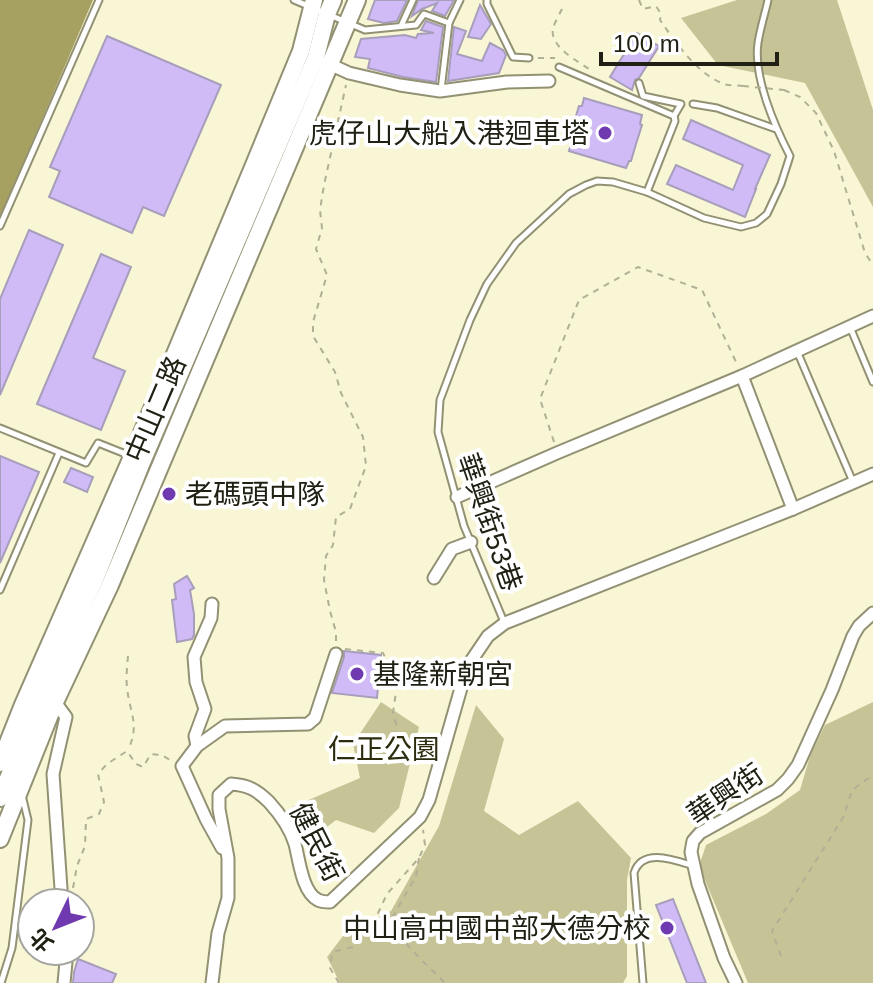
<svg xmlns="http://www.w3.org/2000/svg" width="873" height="983" font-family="Arial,'Noto Sans TC',sans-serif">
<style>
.green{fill:#c6c497}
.water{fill:#a6a161}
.building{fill:#d0bbf7;stroke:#a79ebb;stroke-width:2}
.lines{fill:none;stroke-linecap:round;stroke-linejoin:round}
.lane-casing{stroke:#929173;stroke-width:9}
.street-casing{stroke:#929173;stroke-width:15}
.secondary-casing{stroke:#929173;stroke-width:20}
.path{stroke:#b1af95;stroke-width:2;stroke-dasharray:6 6;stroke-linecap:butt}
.lane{stroke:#fff;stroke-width:5}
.street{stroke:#fff;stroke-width:11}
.secondary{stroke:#fff;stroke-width:16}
.path-bridge{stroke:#b1af95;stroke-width:2;stroke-dasharray:6 6;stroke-linecap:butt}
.poi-dot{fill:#6f39b0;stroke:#fff;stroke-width:3}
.labels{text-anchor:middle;stroke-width:8;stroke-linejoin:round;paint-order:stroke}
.poi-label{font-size:28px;fill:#202014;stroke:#fff;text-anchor:end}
.street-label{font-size:28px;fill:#202014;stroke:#fff}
.park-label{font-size:28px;fill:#2e2c0f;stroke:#fff}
</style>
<rect width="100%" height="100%" fill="#f8f6d5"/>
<g class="green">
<path d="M737,0H837L873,110V207L805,83L718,65L681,18Z"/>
<path d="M381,702L419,727L399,808L374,833L336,820L304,845L292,807L360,778L353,744Z"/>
<path d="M873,702V983H748L699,866L706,845L766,814L800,790L810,756L825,725Z"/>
<path d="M476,705L504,739L484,811L519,835L578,801L631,858L627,880V976L623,983H340L327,957L346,932L391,911L439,826Z"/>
</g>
<path class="water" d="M0,0H93L0,218Z"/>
<g class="building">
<path d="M375,0H407L397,21L384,23L368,19Z"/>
<path d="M418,0H454L445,16L432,11L437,3L422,9L412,16Z"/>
<path d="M480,5L491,24L481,39L468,37Z"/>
<path d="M426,21L443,27L436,82L403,77L368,68L370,59L355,57L361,39L405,35L416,38L418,34L434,33L421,30Z"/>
<path d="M454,27L466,31L457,54L482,61L490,43L503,50L506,55L499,73L448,81Z"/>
<path d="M637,33L659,46L639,78L635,80L632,90L610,77Z"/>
<path d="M107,36L221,85L164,216L143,207L132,233L49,197L60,171L50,167Z"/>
<path d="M584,98L642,115L640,124L642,125L636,144L631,161H629L626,168L569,151L571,143L568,142L579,106H582Z"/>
<path d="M691,120L770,155L755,189H756L745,217L667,184L676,165L733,190L743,165L683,139Z"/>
<path d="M29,230L63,245L0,395V299Z"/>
<path d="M101,254L131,267L93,358L125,371L101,430L37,404Z"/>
<path d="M0,456L39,472L0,563Z"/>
<path d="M71,468L93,477L87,492L64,482Z"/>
<path d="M187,576L194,588L190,590L194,614V635L192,639L177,642L172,600L176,599L174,584Z"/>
<path d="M344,651L381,655L377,698L332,693L344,657Z"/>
<path d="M673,899L706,983H687L656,905Z"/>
<path d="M78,959L116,974L112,983H73L74,972Z"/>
</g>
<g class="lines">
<g class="lane-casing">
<g id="lane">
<path d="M294,0L365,30L416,25L424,14L449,23"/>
<path d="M487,0V4L513,57L529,58"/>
<path d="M401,26L413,0"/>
<path d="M559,67L674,116"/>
<path d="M639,83L643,96L681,104L674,116L675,121L647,192"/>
<path d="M441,90L449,23L460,0"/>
<path d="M693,104L717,108L776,129"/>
<path d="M0,226L99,0"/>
<path d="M850,327L873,382"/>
<path d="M797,351L853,482"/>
<path d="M0,428L86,463L98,443L128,455"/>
<path d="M0,590L59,453"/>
<path d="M504,622L464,526L438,432L440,400L470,320L487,284L516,243L569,194L586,185L597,181L613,182L647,192L704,218L741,227L756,223L767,214L781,184L790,156C775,127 753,77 758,43C760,29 765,14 768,0"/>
<path d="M1,983L12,948L28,820L22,795"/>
<path d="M643,983L634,873C642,847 675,860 694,866"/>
</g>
</g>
<g class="street-casing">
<g id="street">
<path d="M327,63L349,73L400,85L440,91L507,82L549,81"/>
<path d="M742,376L873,316"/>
<path d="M457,497L557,453L742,376L793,509"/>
<path d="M434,578L452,549L471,542"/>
<path d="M51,699L55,702L66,717L53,774L62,903"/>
<path d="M197,746L195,736L205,709L196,682L194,657L211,618L212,604"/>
<path d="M222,848L206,819L182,766L197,746L225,726L308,724L315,718L336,654"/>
<path d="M64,983L67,951"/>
<path d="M212,983L218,933L228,898V858L219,809V795L231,784C248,785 257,790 269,802C280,814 290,828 295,844C299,859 302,892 318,900C322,902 326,902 330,902L420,817L429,800L467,667L488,636L505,623L793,509L873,474"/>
<path d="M736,983L724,958L698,884L691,852L693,841L700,833L777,790L788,779L798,765L832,690L853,636L859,626L873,613"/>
</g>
</g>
<g class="secondary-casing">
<g id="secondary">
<path d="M0,763L23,705L132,457L254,165L301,51L314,0"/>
<path d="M0,798L36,710L96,577L142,462L316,57L327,14L333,0"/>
<path d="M0,839L55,702L110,585L357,0"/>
</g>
</g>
<g class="path">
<path d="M639,0L643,9L656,6L661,14L660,20C676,43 697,74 724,84C730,86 737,85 743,86"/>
<path d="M562,9C559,15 555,22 553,28C549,48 580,62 592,71"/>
<path d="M538,58H555"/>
<path d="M784,90L800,97L816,113L834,151L865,253L873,265"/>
<path d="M554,442L540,399L579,300L638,267L702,290L737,364"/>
<path d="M336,641V632L330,611L324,580L326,556L333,545L336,517L350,509L366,466L363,437L341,393L335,372L313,336V322L327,275L316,249L322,228L320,210L324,185L346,85"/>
<path d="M345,649L383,653L397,685L393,713L398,731"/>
<path d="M128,656C127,667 126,678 127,688C130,714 140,725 128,750"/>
<path d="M419,858L416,876L392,918C400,944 427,964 445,983"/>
<path d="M73,888L77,866L85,846L86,819L99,814L104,802L98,774L107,764L127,751L136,764L143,767L151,754L162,755L170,760"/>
<path d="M781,956L772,931L844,816L852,790L873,775"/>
<path d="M339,983L330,968L332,954L336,951L353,947L371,928L387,894L419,858L425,845L423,830"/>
</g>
<use href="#lane" class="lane"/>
<use href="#street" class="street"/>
<use href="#secondary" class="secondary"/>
<path class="path-bridge" d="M743,86L784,90"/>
</g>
<g class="poi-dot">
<circle cx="605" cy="133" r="8"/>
<circle cx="169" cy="494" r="8"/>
<circle cx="357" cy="674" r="8"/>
<circle cx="667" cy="928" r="8"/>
</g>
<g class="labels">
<g class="poi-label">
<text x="589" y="143">虎仔山大船入港迴車塔</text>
<text x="185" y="504" text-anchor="start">老碼頭中隊</text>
<text x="373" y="684" text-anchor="start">基隆新朝宮</text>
<text x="651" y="938">中山高中國中部大德分校</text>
</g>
<g class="street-label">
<text transform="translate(155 409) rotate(-67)" y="10">中山二路</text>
<text transform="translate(490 522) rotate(71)" y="10">華興街53巷</text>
<text transform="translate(725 794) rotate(-34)" y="10">華興街</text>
<text transform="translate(317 842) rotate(63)" y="10">健民街</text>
</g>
<g class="park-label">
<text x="384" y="759">仁正公園</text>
</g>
</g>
<g transform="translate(56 927) rotate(227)"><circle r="38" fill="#ffffff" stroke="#a6a6a1" stroke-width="2"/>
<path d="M0-6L14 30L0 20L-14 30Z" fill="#6f39b0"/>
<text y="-12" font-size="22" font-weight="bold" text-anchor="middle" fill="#202014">北</text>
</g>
<path d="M601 52v12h176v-12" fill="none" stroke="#202014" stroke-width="4"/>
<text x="613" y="52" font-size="24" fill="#202014" stroke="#ffffff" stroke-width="6" paint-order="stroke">100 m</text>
</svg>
